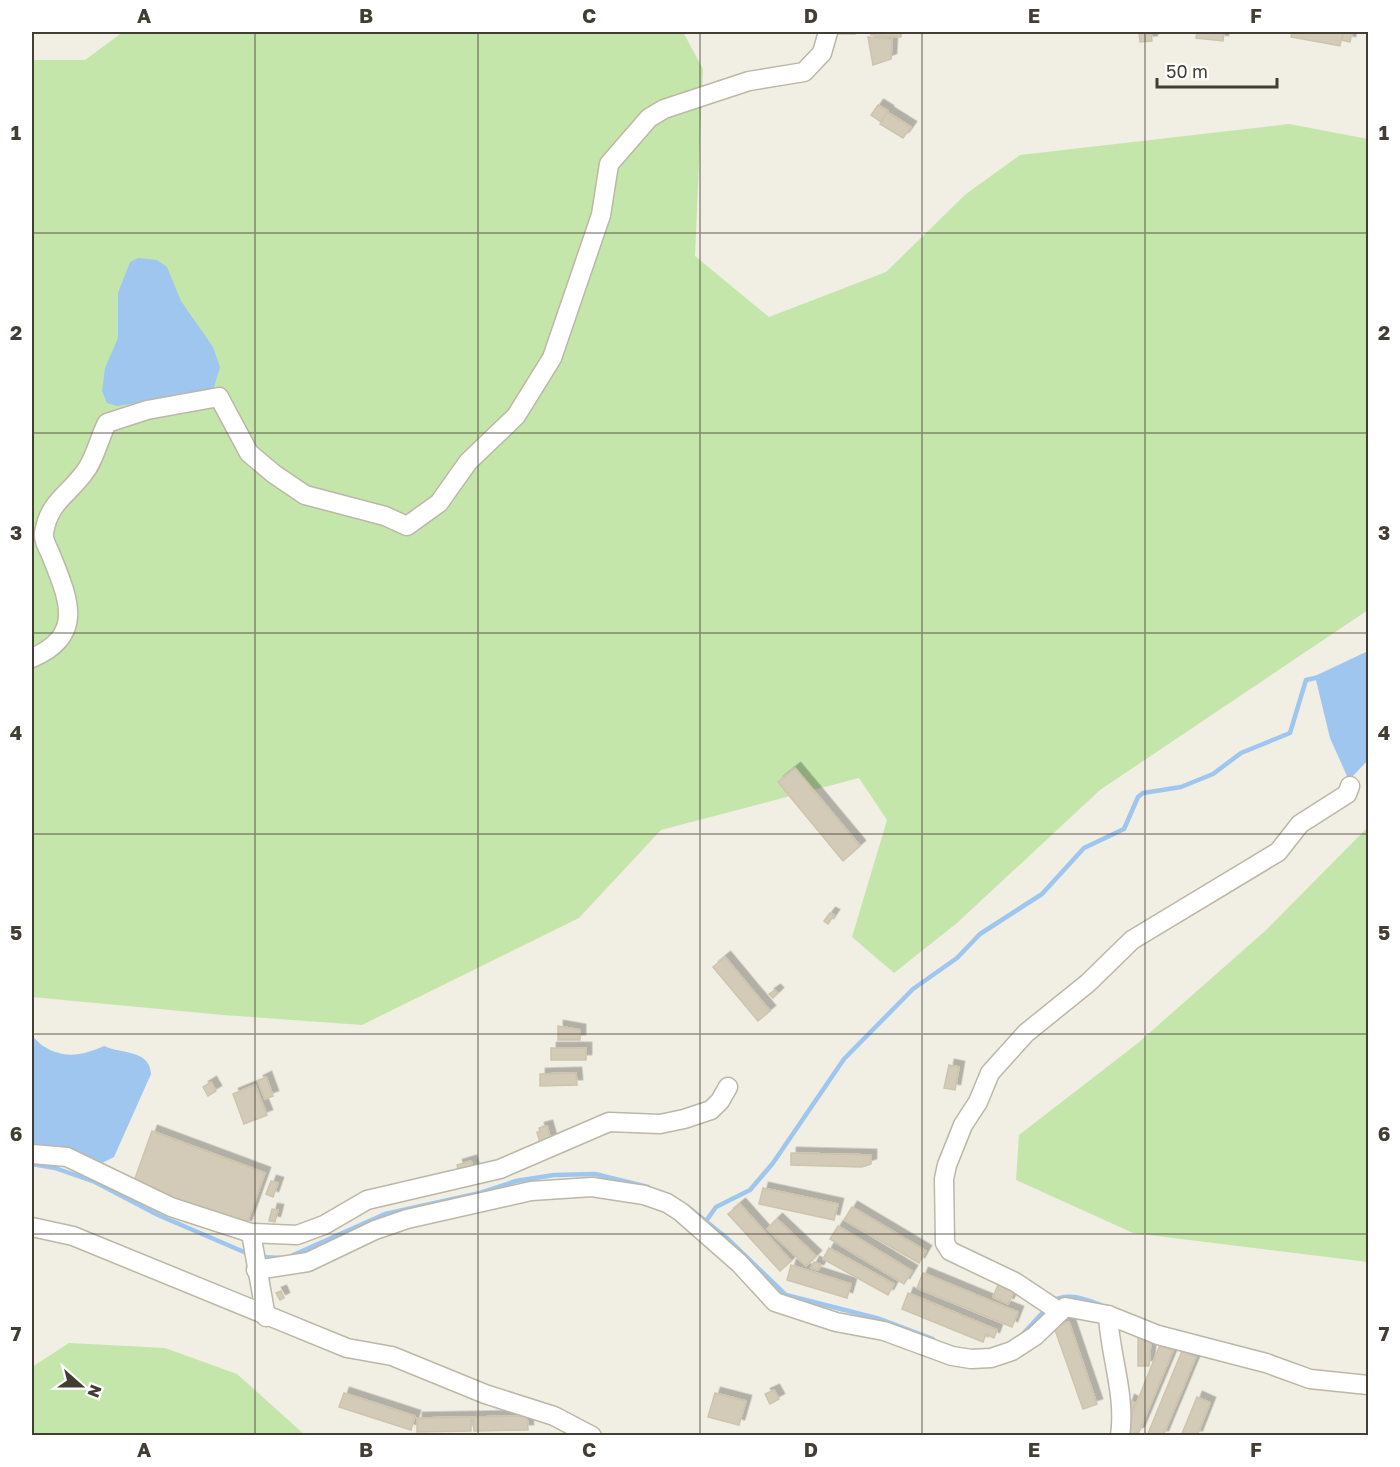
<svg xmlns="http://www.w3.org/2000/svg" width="1400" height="1467" font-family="'Golos Text',sans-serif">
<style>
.green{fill:#c5e6ab}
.water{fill:#9ec6ef}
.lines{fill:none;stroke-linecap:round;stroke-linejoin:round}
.stream{stroke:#9ec6ef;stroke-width:4.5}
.building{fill:#d3cbb8;stroke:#cdc4ac;stroke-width:1.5;filter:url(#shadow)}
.minor-casing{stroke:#bcb7a6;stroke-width:21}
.minor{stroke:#fff;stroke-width:18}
.grid{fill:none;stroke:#433e33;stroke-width:1.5;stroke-opacity:0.55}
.neatline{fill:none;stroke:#433e33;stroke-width:2}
.grid-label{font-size:20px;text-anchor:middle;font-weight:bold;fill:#433e33}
</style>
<defs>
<filter id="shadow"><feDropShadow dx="5.5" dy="-5.5" stdDeviation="0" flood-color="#0004"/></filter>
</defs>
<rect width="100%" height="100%" fill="#f1eee3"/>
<g class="green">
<path d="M123,32H683L703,69L695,256L769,317L886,272L966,194L1020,155L1289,124L1368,139V610L1100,790L957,923L894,973L852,937L887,820L859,778L661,830L579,918L362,1025L223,1015L32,997V60H85Z"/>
<path d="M1368,827V1262L1133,1233L1016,1180L1019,1135L1138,1043L1265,931Z"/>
<path d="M69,1343L165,1348L237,1374L305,1435H32V1367Z"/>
</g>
<g class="water">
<path d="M138,258L157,260L167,267L181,301L213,347L220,367L213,391L117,406L107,403L102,391L105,368L118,338V293L130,262Z"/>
<path d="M1368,651V760L1352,777L1347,776L1330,738L1315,676Z"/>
<path d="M32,1037C37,1039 38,1043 43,1046C64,1059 82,1056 104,1046C120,1054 150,1049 151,1074L114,1157L102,1163L54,1146L32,1144Z"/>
</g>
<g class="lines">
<g class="stream">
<path d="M32,1164L55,1168L95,1182L158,1215L251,1255"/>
<path d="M688,1207L728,1239L786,1295L880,1319L933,1339"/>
<path d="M706,1221L716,1207L750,1190L773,1163L844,1059L913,989L957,958L980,934L1042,894L1084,848L1124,829L1138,797L1143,793L1181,787L1213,774L1241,753L1290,733L1306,680L1320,677"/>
<path d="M291,1256L385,1214L480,1193L516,1181L554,1175L595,1174L648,1187"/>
<path d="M259,1257L283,1258"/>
<path d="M1052,1301C1068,1292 1084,1299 1101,1305"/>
<path d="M1022,1335L1047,1308"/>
</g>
</g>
<g class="building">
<rect x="838" y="32" width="17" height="2"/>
<path d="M871,32H901V37L871,35Z"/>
<path d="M1139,32H1151L1152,41L1140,42Z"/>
<path d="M1197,32H1224L1223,41L1196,38Z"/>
<path d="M1292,32H1343L1340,46L1291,37Z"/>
<path d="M1344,32H1352L1350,42L1342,40Z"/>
<path d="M868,37L892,39L891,59L873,65Z"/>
<path d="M878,105L888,111L881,122L871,115Z"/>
<path d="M887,112L911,127L903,138L880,124Z"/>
<path d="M795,768L860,846L843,861L778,782Z"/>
<path d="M830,913L834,915L828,924L824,921Z"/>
<path d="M725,957L770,1011L758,1021L713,967Z"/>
<path d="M775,990L778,993L773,998L769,994Z"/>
<path d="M558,1026L580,1030V1040H558Z"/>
<rect x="551" y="1048" width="35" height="12"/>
<path d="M949,1065L959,1067L955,1090L944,1088Z"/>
<path d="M576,1073L577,1085L540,1086V1074Z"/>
<path d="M266,1077L273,1096L265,1099L258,1081Z"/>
<path d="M211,1082L216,1091L208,1096L203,1087Z"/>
<path d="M255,1085L267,1115L244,1124L233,1094Z"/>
<path d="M547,1126L551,1140L540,1143L537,1132H540L539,1128Z"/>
<path d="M152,1131L265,1173L246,1226L133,1184Z"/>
<path d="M791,1153L871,1155V1164L862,1167L791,1165Z"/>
<path d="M471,1161L474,1171L460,1175L457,1165Z"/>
<path d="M271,1181L278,1183L273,1197L266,1194Z"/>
<path d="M763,1188L838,1204L834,1220L759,1204Z"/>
<path d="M740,1204L791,1261L780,1271L728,1214Z"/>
<path d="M852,1207L926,1251L919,1263L844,1220Z"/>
<path d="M272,1209L278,1210L275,1222L269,1221Z"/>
<path d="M777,1219L816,1256L806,1266L767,1229Z"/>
<path d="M838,1226L912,1271L904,1284L830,1239Z"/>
<path d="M829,1248L894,1284L888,1295L823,1259Z"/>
<path d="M814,1262L821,1265L818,1270L811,1268Z"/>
<path d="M791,1265L851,1284L847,1298L787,1280Z"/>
<path d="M923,1273L1018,1312L1012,1327L917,1288Z"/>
<path d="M998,1285L1014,1292L1008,1304L993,1297Z"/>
<path d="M281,1291L284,1298L280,1300L276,1293Z"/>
<path d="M908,1293L997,1330L994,1338L986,1334L983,1342L902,1309Z"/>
<path d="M1069,1322L1097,1404L1083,1409L1054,1327Z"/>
<path d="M1138,1338L1151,1339L1149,1366H1138Z"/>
<path d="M1160,1345L1173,1351L1139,1432L1129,1436L1124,1434Z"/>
<path d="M1182,1351L1196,1357L1163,1436H1147Z"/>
<path d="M774,1390L779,1399L770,1404L765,1394Z"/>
<path d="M344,1393L415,1416L411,1430L339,1407Z"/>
<path d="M715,1393L746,1401L739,1425L708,1417Z"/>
<path d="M1197,1397L1210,1403L1197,1436H1181Z"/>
<path d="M1129,1400L1135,1403L1132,1411L1126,1409Z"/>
<path d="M527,1416L528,1430L474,1431L473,1417Z"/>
<path d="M471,1417V1431L417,1432V1418Z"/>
</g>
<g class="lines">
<g class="minor-casing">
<g id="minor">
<path d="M32,658C86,635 68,598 51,555C48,548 43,540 44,533C49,502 67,496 84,473C95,460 99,438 107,423L147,410L219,397L249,453L274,474L305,495L385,516L407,526L439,503L468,462L516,416L552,358L601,215L609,164L649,118L664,109L749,81L804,72L822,53L828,32"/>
<path d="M1350,786L1347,794L1300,824L1278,852L1132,940L1088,983L1026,1033L990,1073L978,1102L963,1125L947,1165L944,1179L945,1243L950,1251L1015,1282L1060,1312L1065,1307L1108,1315L1158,1335L1266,1363L1310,1379L1368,1385"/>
<path d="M32,1154L67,1157L171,1207L251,1233L297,1235L324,1225L367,1200L500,1169L609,1122L660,1124L684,1119L711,1110L720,1101L728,1087"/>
<path d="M32,1227L73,1236L347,1348L392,1356L485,1394L554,1416L592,1436"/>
<path d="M251,1233L266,1317"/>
<path d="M256,1270L308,1262L375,1230L407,1219L531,1191L592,1187L644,1195L667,1203L681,1212L739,1263L775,1302L836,1322L884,1331L952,1356L971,1359L991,1358L1012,1351L1035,1336L1060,1312"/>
<path d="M1108,1315C1110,1356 1126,1394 1120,1436"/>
</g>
</g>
<use href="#minor" class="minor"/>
</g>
<path class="grid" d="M255,32V1436M478,32V1436M700,32V1436M922,32V1436M1145,32V1436M32,233H1368M32,433H1368M32,633H1368M32,834H1368M32,1034H1368M32,1234H1368"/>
<rect width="1400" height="1467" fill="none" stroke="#ffffff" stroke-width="66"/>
<g transform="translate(81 1386) rotate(111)" stroke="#ffffff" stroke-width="4.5" paint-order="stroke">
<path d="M0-4.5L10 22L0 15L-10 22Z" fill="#433e33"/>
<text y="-9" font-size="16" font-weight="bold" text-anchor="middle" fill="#433e33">N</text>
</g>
<path d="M1157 78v9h120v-9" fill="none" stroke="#433e33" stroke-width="3"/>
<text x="1166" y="78" font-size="18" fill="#433e33" stroke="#ffffff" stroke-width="4.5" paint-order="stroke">50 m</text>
<rect x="33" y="33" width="1334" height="1401" class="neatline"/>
<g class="grid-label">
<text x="144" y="23">A</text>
<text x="366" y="23">B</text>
<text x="589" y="23">C</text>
<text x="811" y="23">D</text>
<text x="1034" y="23">E</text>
<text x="1256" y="23">F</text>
<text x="16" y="140">1</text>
<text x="1384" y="140">1</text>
<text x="16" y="340">2</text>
<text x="1384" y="340">2</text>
<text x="16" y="540">3</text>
<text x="1384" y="540">3</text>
<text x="16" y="740">4</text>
<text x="1384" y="740">4</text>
<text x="16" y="940">5</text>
<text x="1384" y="940">5</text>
<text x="16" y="1141">6</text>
<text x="1384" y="1141">6</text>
<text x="16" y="1341">7</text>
<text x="1384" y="1341">7</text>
<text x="144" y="1457">A</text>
<text x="366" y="1457">B</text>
<text x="589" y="1457">C</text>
<text x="811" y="1457">D</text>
<text x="1034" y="1457">E</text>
<text x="1256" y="1457">F</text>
</g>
</svg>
